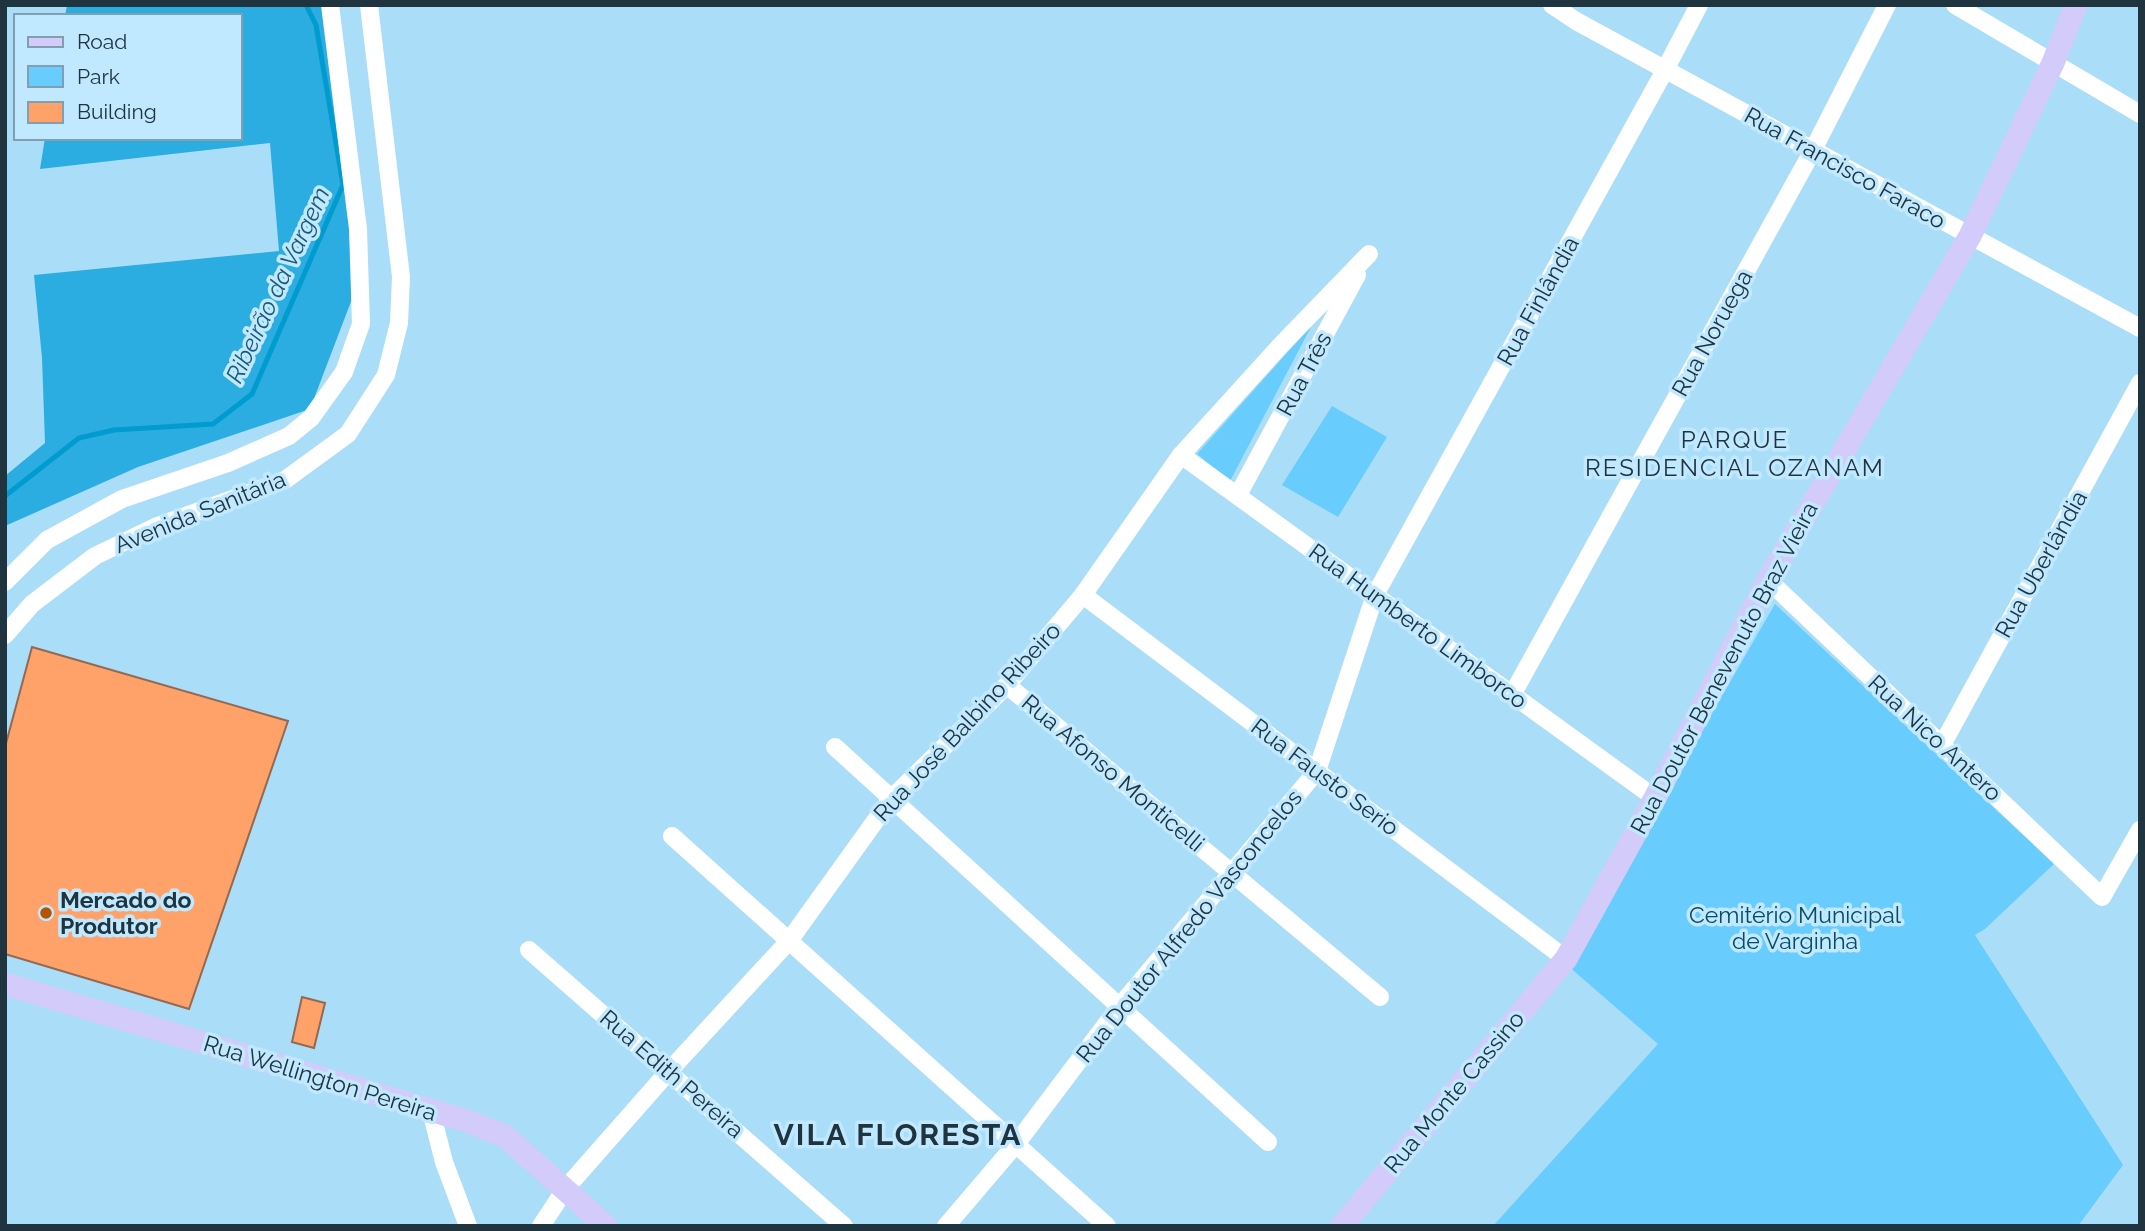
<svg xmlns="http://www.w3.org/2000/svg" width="2145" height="1231" font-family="Raleway,sans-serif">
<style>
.green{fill:#68ccfc}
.forest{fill:#2bade2}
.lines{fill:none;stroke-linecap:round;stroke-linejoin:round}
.stream{stroke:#009bcf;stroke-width:5}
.building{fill:#fea26a;stroke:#936952;stroke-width:2}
.minor{stroke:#fff;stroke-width:18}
.major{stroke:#d3cbf9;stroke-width:23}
.poi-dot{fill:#b35502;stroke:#c0e8fe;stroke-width:2.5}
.labels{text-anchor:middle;stroke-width:7;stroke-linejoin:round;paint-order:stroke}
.street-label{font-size:23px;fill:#20343f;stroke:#c0e8fe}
.poi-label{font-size:23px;font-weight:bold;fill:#20343f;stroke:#c0e8fe;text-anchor:start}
.park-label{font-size:23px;fill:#044c67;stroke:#c0e8fe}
.water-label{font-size:24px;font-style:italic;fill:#195a76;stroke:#c0e8fe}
.neighbourhood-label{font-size:24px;letter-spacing:2px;fill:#20343f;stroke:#c0e8fe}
.district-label{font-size:30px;font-weight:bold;letter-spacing:2px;fill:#20343f;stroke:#c0e8fe}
</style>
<rect width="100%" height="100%" fill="#aaddf7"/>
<g class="green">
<path d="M1312,325L1230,481L1197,454Z"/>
<path d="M1332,406L1387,437L1338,517L1282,485Z"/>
<path d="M1775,604L2054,864L1985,929L1975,935L2123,1165L2078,1226H1493L1658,1044L1567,965Z"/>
</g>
<path class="forest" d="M67,5H337L365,265L310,409L138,467L5,526V476L45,443L42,358L34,275L279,251L270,143L40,169L45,138H240V16H65Z"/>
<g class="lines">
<path class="stream" d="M5,496L79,438L114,430L213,424L252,394L343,185L316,25L306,5"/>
</g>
<g class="building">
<path d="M32,647L288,721L189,1009L5,954V747Z"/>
<path d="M302,997L325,1003L314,1048L292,1042Z"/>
</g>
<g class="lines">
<g class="minor">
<path d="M1552,5L1576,21L2140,328"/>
<path d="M1955,5L2140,114"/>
<path d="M1181,455L1655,798"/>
<path d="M1238,495L1357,275"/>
<path d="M1768,580L2102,897L2140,830"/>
<path d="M5,582L47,540L122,499L228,463L289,436L311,418L344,372L361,324L358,229L330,5"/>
<path d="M1083,595L1566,959"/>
<path d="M5,635L32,604L95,556L155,527L285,480L348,434L386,375L399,323L401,277L369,5"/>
<path d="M1007,685L1380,997"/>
<path d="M1512,695L1813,150L1887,5"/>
<path d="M1942,745L2140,383"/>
<path d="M835,747L1268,1142"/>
<path d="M672,836L1107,1226"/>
<path d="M529,950L844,1226"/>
<path d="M431,1111L444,1162L468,1226"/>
<path d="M541,1226L566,1188L669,1071L789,941L891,799L1007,685L1083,595L1181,455L1280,346L1369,254"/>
<path d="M946,1226L1016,1144L1120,1006L1317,771L1375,595L1665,70L1699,5"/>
</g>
<g class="major">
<path d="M5,984L467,1121L505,1136L606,1226"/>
<path d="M1342,1226L1566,959L1655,798L1768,580L1970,236L2053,63L2076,5"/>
</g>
</g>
<circle class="poi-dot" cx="46" cy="913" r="7"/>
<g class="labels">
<g class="street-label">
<text transform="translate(1845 168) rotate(29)" y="8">Rua Francisco Faraco</text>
<text transform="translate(1538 301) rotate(-61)" y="8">Rua Finlândia</text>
<text transform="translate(1712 333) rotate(-61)" y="8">Rua Noruega</text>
<text transform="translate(1304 374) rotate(-62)" y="8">Rua Três</text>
<text transform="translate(200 512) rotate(-22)" y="8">Avenida Sanitária</text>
<text transform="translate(2041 564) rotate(-61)" y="8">Rua Uberlândia</text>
<text transform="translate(1418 626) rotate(36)" y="8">Rua Humberto Limborco</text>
<text transform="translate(1724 668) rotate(-62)" y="8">Rua Doutor Benevenuto Braz Vieira</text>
<text transform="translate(967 722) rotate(-47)" y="8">Rua José Balbino Ribeiro</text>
<text transform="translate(1935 738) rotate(43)" y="8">Rua Nico Antero</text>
<text transform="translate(1113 773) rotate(40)" y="8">Rua Afonso Monticelli</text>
<text transform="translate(1325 777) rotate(37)" y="8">Rua Fausto Serio</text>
<text transform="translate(1189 926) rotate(-51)" y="8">Rua Doutor Alfredo Vasconcelos</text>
<text transform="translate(672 1074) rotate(41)" y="8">Rua Edith Pereira</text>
<text transform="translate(320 1078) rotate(17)" y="8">Rua Wellington Pereira</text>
<text transform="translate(1454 1092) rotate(-50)" y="8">Rua Monte Cassino</text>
</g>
<g class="poi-label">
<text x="60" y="908">Mercado do<tspan x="60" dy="26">Produtor</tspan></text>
</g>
<g class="park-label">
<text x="1795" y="923">Cemitério Municipal<tspan x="1795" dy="26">de Varginha</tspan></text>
</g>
<g class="water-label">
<text transform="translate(278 285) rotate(-65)" y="8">Ribeirão da Vargem</text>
</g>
<g class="neighbourhood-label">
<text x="1735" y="448">PARQUE<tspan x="1735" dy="28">RESIDENCIAL OZANAM</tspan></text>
</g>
<g class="district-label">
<text x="898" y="1145">VILA FLORESTA</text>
</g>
</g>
<rect width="2145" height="1231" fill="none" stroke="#20343f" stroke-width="14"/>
<rect x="14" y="14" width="228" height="126" fill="#c0e8fe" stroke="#80a0b2" stroke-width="2"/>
<rect x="28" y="37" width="35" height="10" fill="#d3cbf9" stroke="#80a0b2" stroke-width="2"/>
<text x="77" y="49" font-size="21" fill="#20343f">Road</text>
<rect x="28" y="66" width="35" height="21" fill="#68ccfc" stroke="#80a0b2" stroke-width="2"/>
<text x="77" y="84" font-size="21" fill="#20343f">Park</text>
<rect x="28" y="102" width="35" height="21" fill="#fea26a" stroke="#80a0b2" stroke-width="2"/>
<text x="77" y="119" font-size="21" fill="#20343f">Building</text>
</svg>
